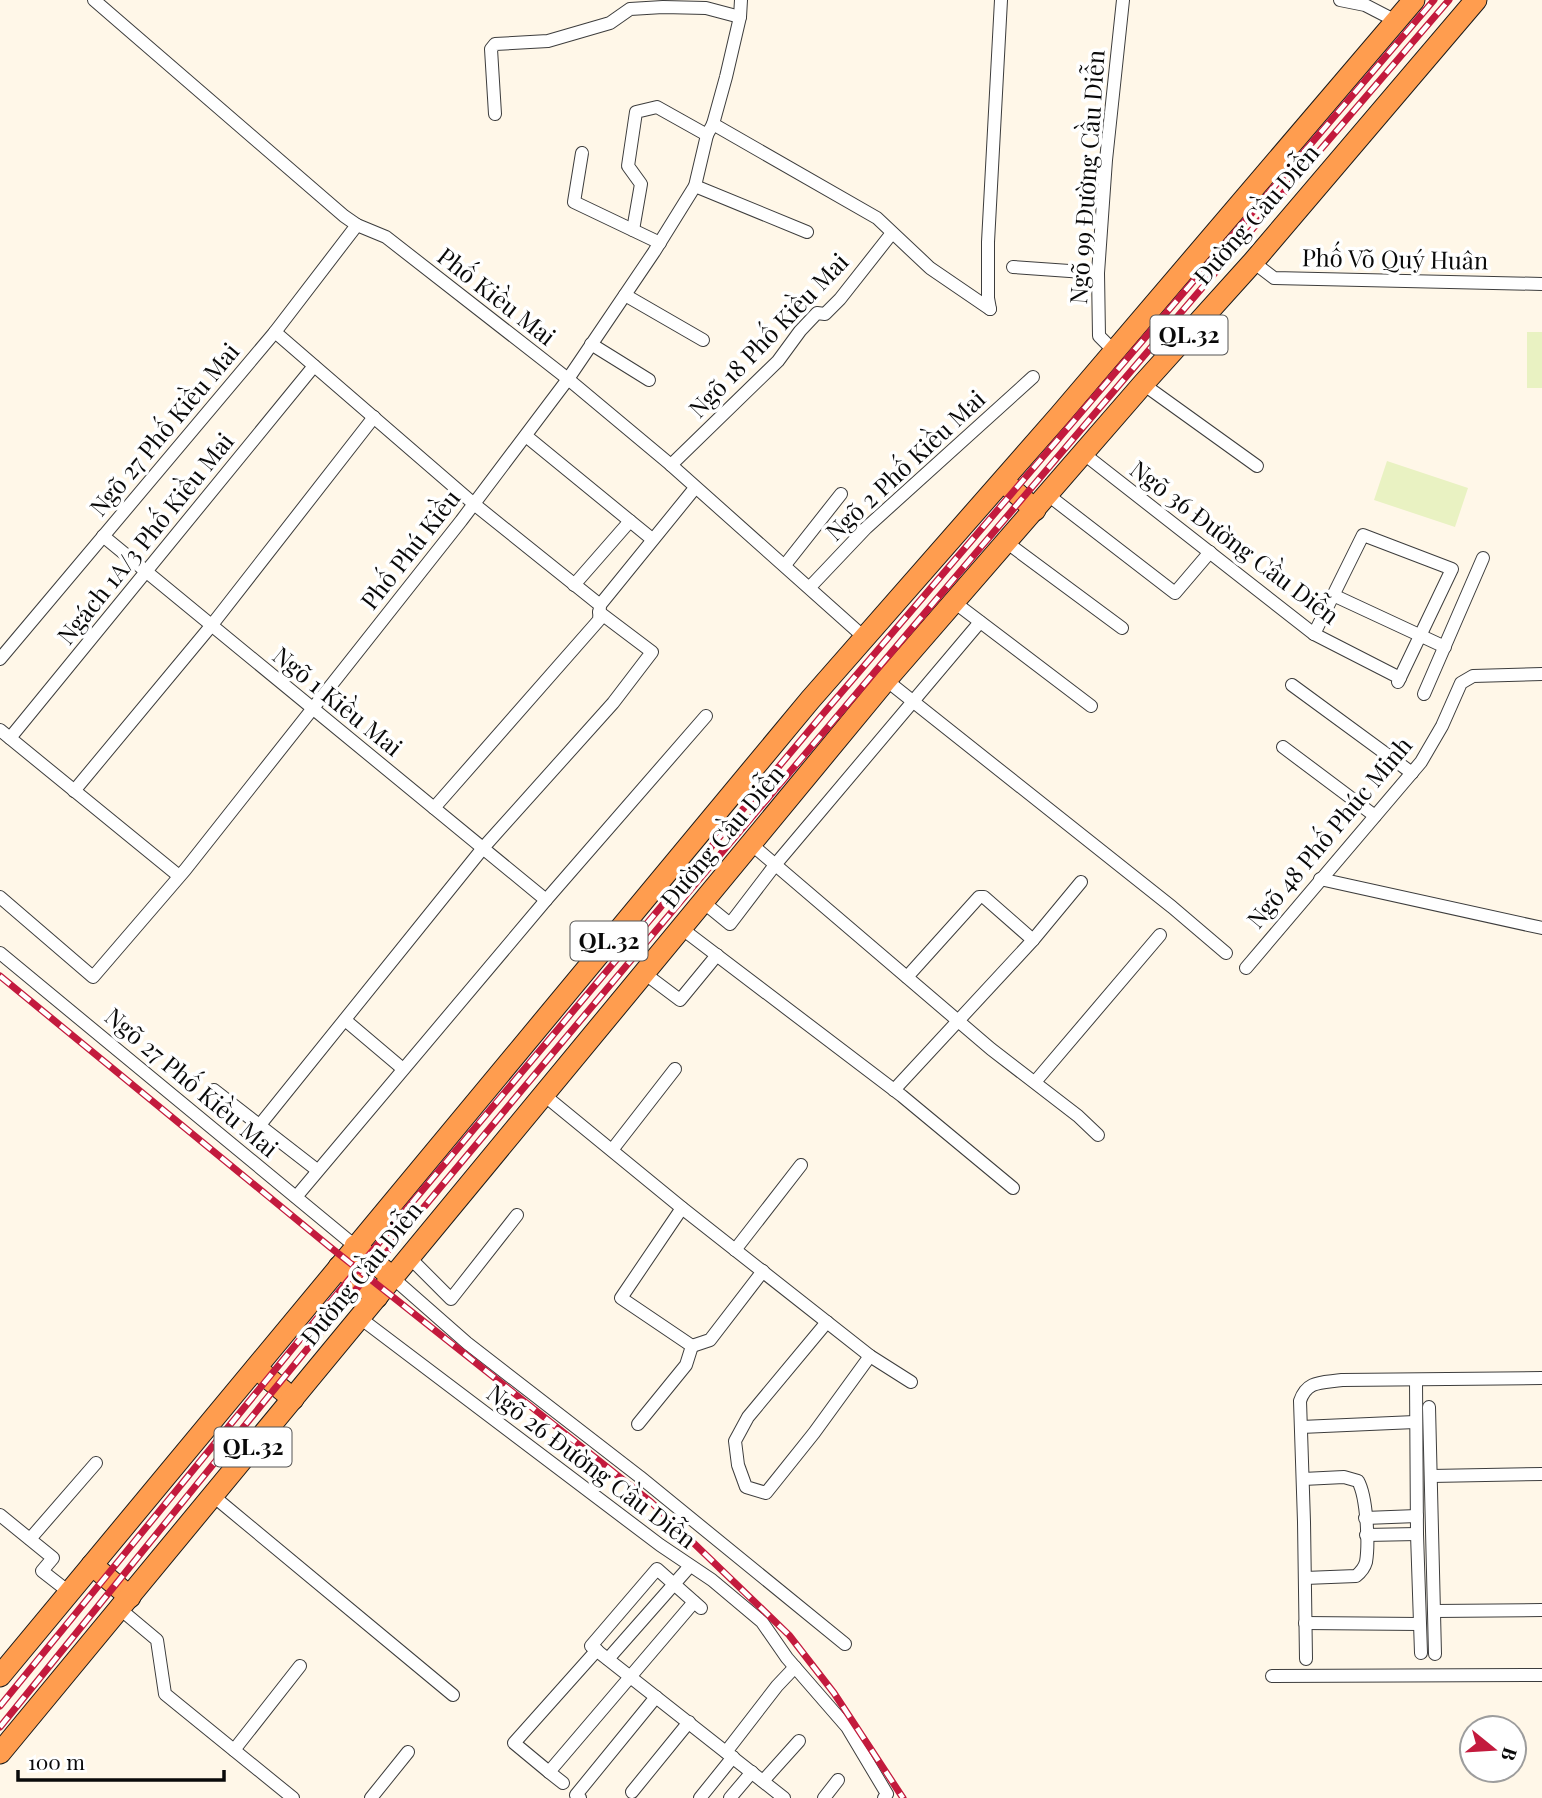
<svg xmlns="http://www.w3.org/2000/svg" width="1542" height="1798" font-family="'Playfair Display',serif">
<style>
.pitch{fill:#e9f2c2}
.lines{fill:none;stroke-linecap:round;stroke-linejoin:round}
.minor-casing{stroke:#3d3d3d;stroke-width:14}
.trunk-casing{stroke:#1b1b1b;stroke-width:23}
.minor{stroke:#fff;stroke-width:12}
.trunk{stroke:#ff9d4f;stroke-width:21}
.rail-casing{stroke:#c31a3d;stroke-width:7}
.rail{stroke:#fff;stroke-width:4.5;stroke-dasharray:13;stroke-linecap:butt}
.labels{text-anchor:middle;stroke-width:7;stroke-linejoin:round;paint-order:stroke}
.shield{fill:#fff;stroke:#545454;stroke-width:2}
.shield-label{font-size:23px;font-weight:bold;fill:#0a0a0a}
.street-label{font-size:24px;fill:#0a0a0a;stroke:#fff}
</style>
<rect width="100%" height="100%" fill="#fff7e8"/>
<g class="pitch">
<rect x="1527" y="332" width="15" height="56"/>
<path d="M1387,461L1468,488L1455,527L1374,500Z"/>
</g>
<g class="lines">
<g class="minor-casing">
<g id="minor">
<path d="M94,0L344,216L357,225L386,237L568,379L671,465L865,638"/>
<path d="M1340,0L1365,5L1396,21"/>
<path d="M495,114L491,49L495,44L548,41L610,23L630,9L663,7L706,8L740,17"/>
<path d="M713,124L877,218L930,268L990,309"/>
<path d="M582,153L574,202L660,243"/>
<path d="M695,186L807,232"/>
<path d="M633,230L641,184L628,166L636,112L657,107L707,135"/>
<path d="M1253,262L1274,278L1542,284"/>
<path d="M1013,267L1098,273"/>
<path d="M625,295L703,340"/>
<path d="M990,309L988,298V242L1001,0"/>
<path d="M275,332L474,504L600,605L599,620L434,808"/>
<path d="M591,344L649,380"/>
<path d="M1114,351L1099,336L1098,273L1106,160L1123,0"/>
<path d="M1143,384L1257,466"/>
<path d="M526,436L652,539"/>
<path d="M1084,454L1314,634L1400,678"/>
<path d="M671,465L778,361L800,331L817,313L825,314L840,299L892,233"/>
<path d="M1048,495L1175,593L1210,552"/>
<path d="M103,536L546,900"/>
<path d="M1006,542L1122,628"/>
<path d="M785,565L841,494"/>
<path d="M574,585L630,521"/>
<path d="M810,587L866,528L1033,377"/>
<path d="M1333,595L1445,647"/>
<path d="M954,602L1091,706"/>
<path d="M600,605L695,488"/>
<path d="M1314,634L1363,535L1452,569L1398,682"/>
<path d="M0,659L275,332L357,225"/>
<path d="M886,680L1172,907L1226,953"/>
<path d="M1292,685L1412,773"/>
<path d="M1424,694L1483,558"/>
<path d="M0,730L179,876"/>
<path d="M10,738L314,366"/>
<path d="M1283,747L1375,816"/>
<path d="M74,791L211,626L374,417"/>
<path d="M751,844L991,1049L1078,1116L1098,1135"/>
<path d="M1320,879L1542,928"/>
<path d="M0,897L93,977L185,870L461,521L568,379L654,252L695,186L707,135L713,124L726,77L740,17L741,0"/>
<path d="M703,902L730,924L775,865L980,622"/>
<path d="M681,928L902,1096L1013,1188"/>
<path d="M0,953L355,1246"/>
<path d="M1246,968L1421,762L1442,726L1461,683L1473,676L1542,674"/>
<path d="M644,973L680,1000L717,955"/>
<path d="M907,977L979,897H984L1033,940"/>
<path d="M345,1020L403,1069"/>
<path d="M1035,1082L1160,935"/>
<path d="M214,1090L317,1170"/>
<path d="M894,1090L1033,940L1081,882"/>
<path d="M544,1095L682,1208L870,1356L911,1382"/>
<path d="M259,1126L483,848L613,703L652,652L599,612"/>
<path d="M612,1150L675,1069"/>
<path d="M296,1197L546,900L706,716"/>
<path d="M682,1208L621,1298L692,1346"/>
<path d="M735,1250L801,1165"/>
<path d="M409,1257L451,1299L517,1215"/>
<path d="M393,1278L467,1343L640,1477L845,1644"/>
<path d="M360,1318L660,1545L712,1580L762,1622L787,1658L847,1727L887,1794L884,1798"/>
<path d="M827,1322L748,1417L735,1441L738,1465L746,1487L766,1493L814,1433L870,1356"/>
<path d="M692,1346L710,1340L763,1271"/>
<path d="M1416,1380L1417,1534L1421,1653"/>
<path d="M1429,1407L1435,1654"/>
<path d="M638,1424L686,1365L692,1346"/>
<path d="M1301,1427L1415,1422"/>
<path d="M1431,1476L1542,1474"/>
<path d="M1303,1479L1344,1477L1358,1481C1367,1497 1369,1544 1366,1562C1364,1569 1361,1572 1356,1576L1305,1578"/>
<path d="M212,1495L453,1695"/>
<path d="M0,1515L53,1558L42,1571L69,1592"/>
<path d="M1365,1518L1417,1516"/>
<path d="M1366,1535L1417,1534"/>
<path d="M30,1539L96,1463"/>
<path d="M701,1608L657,1569L591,1646L784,1798"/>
<path d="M120,1609L157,1640L165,1694L293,1798"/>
<path d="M1434,1611L1542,1610"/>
<path d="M1305,1623L1419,1624"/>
<path d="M608,1659L690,1566"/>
<path d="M1306,1659L1304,1522L1300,1401C1307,1380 1322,1383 1342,1380L1542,1378"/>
<path d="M1272,1676L1542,1675"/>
<path d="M234,1750L300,1666"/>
<path d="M726,1752L777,1686L795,1667"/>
<path d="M549,1772L514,1743L597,1650"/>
<path d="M763,1781L799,1741"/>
<path d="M563,1783L549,1772L694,1602"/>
<path d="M632,1792L689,1722"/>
<path d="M371,1798L408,1752"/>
<path d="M580,1798L576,1795L656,1697"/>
<path d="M700,1798L733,1757"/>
<path d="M730,1798L752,1772"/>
<path d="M824,1798L838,1780"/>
</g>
</g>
<g class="trunk-casing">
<g id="trunk">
<path d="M1003,481L1035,510"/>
<path d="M355,1246L393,1278"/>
<path d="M339,1267L377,1297"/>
<path d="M256,1368L293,1399"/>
<path d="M92,1565L130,1597"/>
<path d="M0,1676L810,700L1060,415L1414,0"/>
<path d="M0,1753L886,680L1143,384L1253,262L1476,0"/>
</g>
</g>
<use href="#minor" class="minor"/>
<use href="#trunk" class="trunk"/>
<g class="rail-casing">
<g id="rail">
<path d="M0,976L330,1247L651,1502L789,1635L834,1693L903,1798"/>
<path d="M0,1706L405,1211L823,714L1434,0"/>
<path d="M0,1727C148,1545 294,1363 444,1183C776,786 1112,392 1449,0"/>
</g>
</g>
<use href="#rail" class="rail"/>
</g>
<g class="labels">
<g class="shield">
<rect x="1150.5" y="315.5" width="77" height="39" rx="5"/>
<rect x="570.5" y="921.5" width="77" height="39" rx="5"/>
<rect x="214.5" y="1427.5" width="77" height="39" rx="5"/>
</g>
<g class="shield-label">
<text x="1189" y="343">QL.32</text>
<text x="609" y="949">QL.32</text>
<text x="253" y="1455">QL.32</text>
</g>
<g class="street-label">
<text transform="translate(1088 177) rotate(-86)" y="8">Ngõ 99 Đường Cầu Diễn</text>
<text transform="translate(1257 215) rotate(-49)" y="8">Đường Cầu Diễn</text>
<text transform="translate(1395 260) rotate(1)" y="8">Phố Võ Quý Huân</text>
<text transform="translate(496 297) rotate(38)" y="8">Phố Kiều Mai</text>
<text transform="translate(769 336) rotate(-46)" y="8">Ngõ 18 Phố Kiều Mai</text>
<text transform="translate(165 430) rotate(-50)" y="8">Ngõ 27 Phố Kiều Mai</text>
<text transform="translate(906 466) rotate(-43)" y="8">Ngõ 2 Phố Kiều Mai</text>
<text transform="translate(146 539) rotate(-51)" y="8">Ngách 1A/3 Phố Kiều Mai</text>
<text transform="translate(1234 543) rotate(37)" y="8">Ngõ 36 Đường Cầu Diễn</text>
<text transform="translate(411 550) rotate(-52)" y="8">Phố Phú Kiều</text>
<text transform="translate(337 702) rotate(39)" y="8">Ngõ 1 Kiều Mai</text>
<text transform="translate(1330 833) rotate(-50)" y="8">Ngõ 48 Phố Phúc Minh</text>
<text transform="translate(723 837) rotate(-50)" y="8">Đường Cầu Diễn</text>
<text transform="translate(191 1083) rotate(40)" y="8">Ngõ 27 Phố Kiều Mai</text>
<text transform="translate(362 1274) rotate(-51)" y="8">Đường Cầu Diễn</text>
<text transform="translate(591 1467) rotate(37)" y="8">Ngõ 26 Đường Cầu Diễn</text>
</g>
</g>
<g transform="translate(1493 1749) rotate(108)"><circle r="33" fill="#ffffff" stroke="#9d9d9d" stroke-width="2"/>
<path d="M0-5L12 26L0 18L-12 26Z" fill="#c31a3d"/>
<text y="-10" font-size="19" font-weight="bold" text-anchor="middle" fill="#0a0a0a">B</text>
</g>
<path d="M18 1770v10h206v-10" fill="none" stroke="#0a0a0a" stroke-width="3.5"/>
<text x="28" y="1770" font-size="21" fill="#0a0a0a" stroke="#ffffff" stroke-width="5" paint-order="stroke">100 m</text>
</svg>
